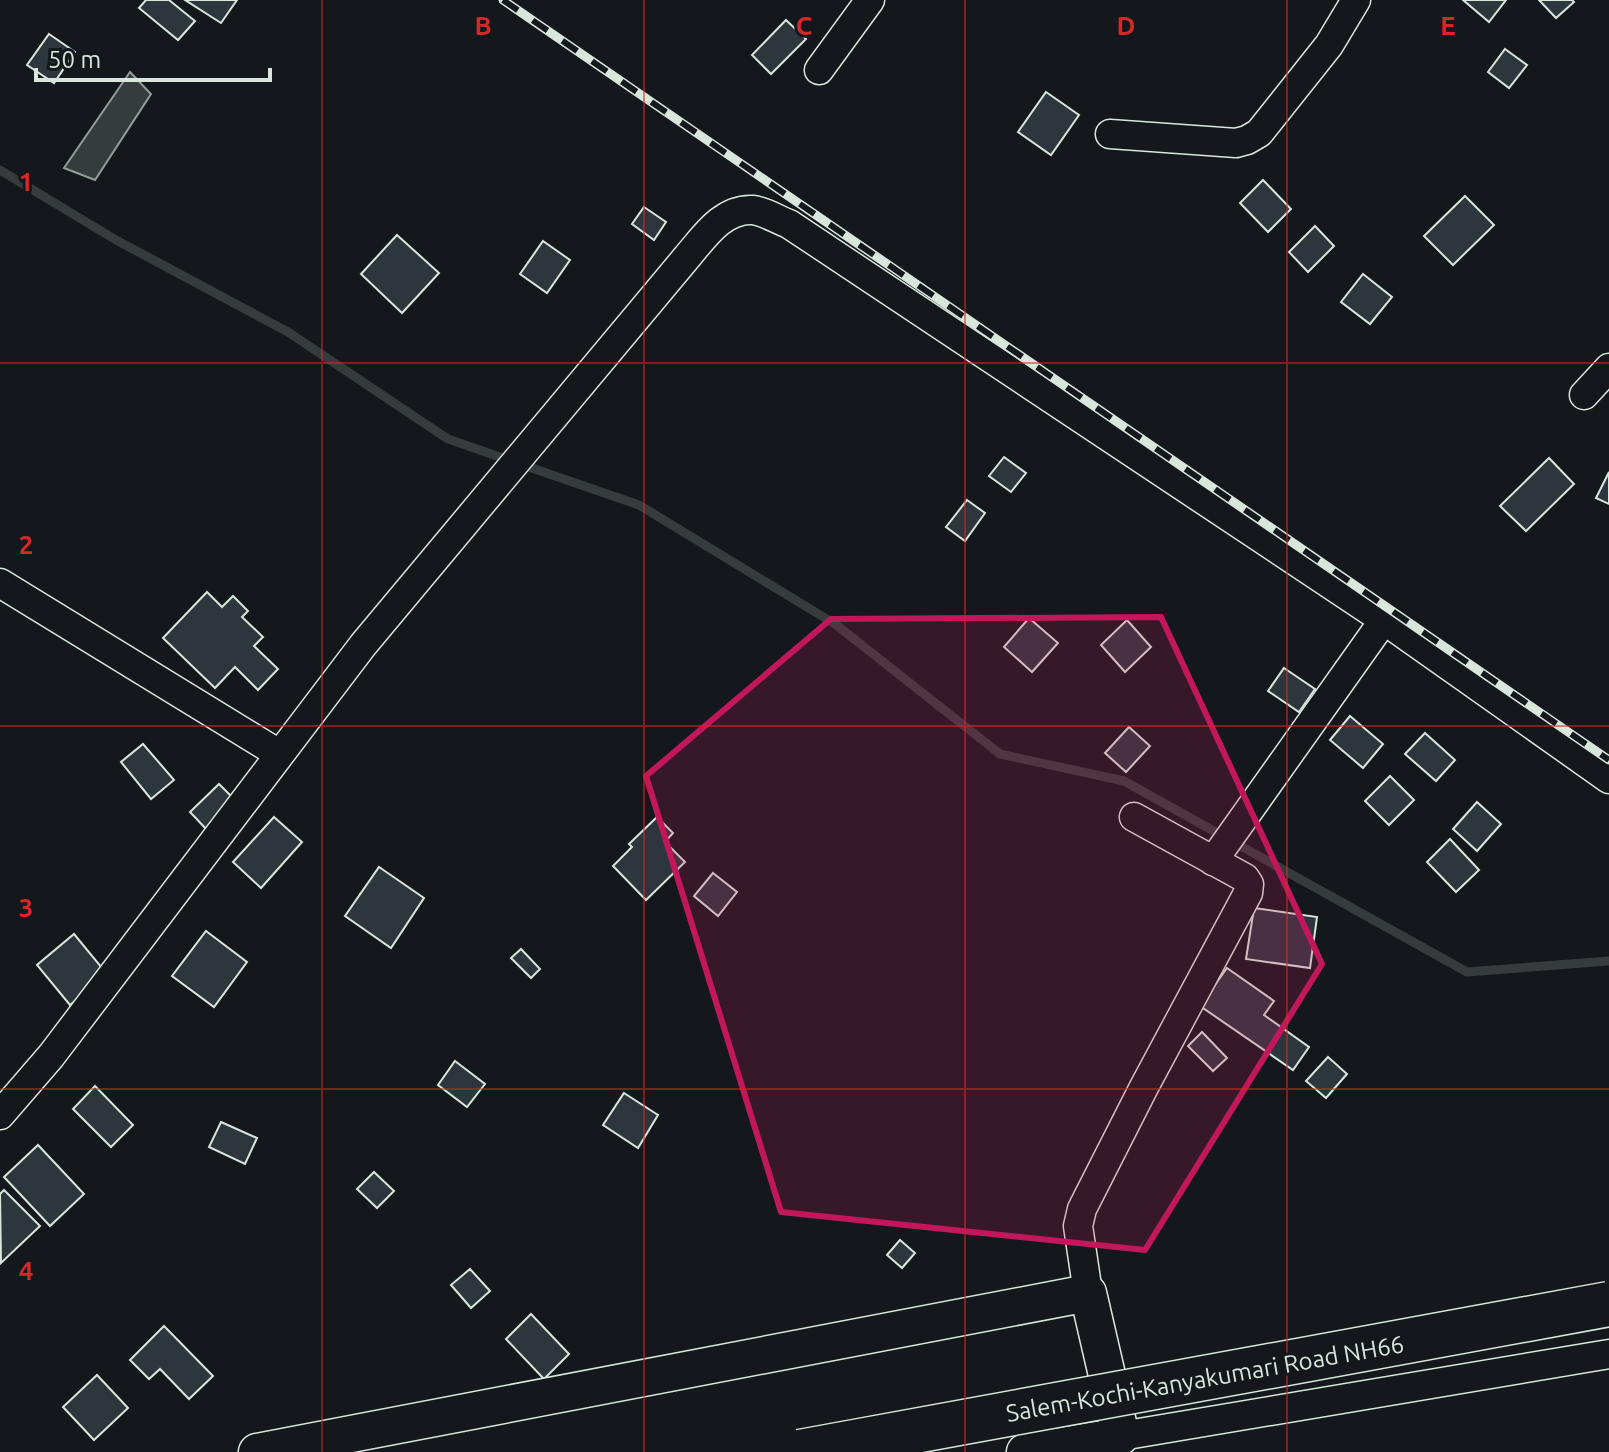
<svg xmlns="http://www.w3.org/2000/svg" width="1609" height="1452" font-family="Ubuntu,sans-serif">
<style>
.water{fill:#363b3e;stroke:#939e99;stroke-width:2}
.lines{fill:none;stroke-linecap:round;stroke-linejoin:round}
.stream{stroke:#363b3e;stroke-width:9}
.building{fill:#2c363c;stroke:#d8e6dc;stroke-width:2}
.minor-casing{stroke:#d8e6dc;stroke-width:31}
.tertiary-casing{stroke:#d8e6dc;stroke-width:39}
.minor{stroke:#14181c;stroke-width:28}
.tertiary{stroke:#14181c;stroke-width:36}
.rail-casing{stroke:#d8e6dc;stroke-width:9}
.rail{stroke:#14181c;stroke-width:6;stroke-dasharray:18;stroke-linecap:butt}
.trunk-bridge-casing{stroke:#d8e6dc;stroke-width:47;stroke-linecap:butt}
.trunk-bridge{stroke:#14181c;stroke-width:44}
.marked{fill:#c2185b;fill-opacity:0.2;stroke:#c2185b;stroke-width:6;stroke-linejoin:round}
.grid{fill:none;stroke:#d62828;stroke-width:2;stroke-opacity:0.55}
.labels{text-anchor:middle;stroke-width:6;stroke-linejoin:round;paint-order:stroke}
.street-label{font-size:24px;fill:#d8e6dc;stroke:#14181c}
.grid-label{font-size:26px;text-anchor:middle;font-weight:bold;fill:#d62828;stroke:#14181c;stroke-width:6;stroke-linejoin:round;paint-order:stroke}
</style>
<rect width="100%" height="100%" fill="#14181c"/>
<path class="water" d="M130,72L151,94L95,180L64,168Z"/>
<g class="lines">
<path class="stream" d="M0,170L116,240L288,332L448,439L639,505L835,624L1000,754L1124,781L1467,972L1609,961"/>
</g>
<g class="building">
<path d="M146,0H169L195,21L178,40L139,8Z"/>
<path d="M185,0H237L221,23Z"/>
<path d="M1463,0H1506L1489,22Z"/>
<path d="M1539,0H1572L1574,2L1556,18Z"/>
<path d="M786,20L806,39L771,74L752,55Z"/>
<path d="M49,34L75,52L54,83L27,65Z"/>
<path d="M1505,49L1527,65L1509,88L1488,72Z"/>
<path d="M1046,92L1079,115L1051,155L1018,132Z"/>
<path d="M1263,180L1291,209L1268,232L1240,203Z"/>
<path d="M1465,196L1494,225L1453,265L1424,236Z"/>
<path d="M644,207L666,222L654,240L632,224Z"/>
<path d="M1315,226L1334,246L1308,272L1289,252Z"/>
<path d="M397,235L439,273L402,313L361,274Z"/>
<path d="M543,241L570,260L547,293L520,274Z"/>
<path d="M1363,274L1392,297L1370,324L1341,302Z"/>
<path d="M1004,457L1026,473L1011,492L989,476Z"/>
<path d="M1549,458L1574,484L1526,531L1500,506Z"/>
<path d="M1609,472V504L1596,498Z"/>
<path d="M967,500L985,513L965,541L946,527Z"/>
<path d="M207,592L222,607L233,596L248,611L242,617L263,637L254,646L278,669L258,690L235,667L215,688L163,638Z"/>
<path d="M1029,618L1058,643L1032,672L1004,647Z"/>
<path d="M1127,620L1151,647L1125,672L1101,645Z"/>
<path d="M1284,668L1315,689L1299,712L1268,691Z"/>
<path d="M1350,716L1383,744L1363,768L1330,740Z"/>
<path d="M1129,727L1150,746L1126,772L1105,753Z"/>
<path d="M1425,733L1455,760L1436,781L1405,754Z"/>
<path d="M143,744L174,780L151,799L121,762Z"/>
<path d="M1390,776L1414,800L1389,825L1365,801Z"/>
<path d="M219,784L239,804L209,832L190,812Z"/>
<path d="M1477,802L1501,824L1477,851L1453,829Z"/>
<path d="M274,817L302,842L261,888L233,862Z"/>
<path d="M657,817L673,833L665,842L685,862L646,900L613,866L632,847L629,844Z"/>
<path d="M1450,839L1479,870L1456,892L1427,862Z"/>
<path d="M379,867L424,898L391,948L345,916Z"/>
<path d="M713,873L737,892L718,916L694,896Z"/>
<path d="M1254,908L1317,917L1310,968L1246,959Z"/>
<path d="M206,931L247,962L214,1007L172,976Z"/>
<path d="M74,934L107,974L70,1005L37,965Z"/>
<path d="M521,949L540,969L531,978L511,958Z"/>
<path d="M1227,968L1274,1001L1264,1015L1309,1047L1293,1070L1200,1006Z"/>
<path d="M1202,1032L1227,1058L1213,1071L1188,1046Z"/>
<path d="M1328,1057L1347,1074L1326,1098L1306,1081Z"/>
<path d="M455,1061L485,1084L467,1107L438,1085Z"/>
<path d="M95,1086L133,1125L111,1147L73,1109Z"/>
<path d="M624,1093L658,1115L638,1148L603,1125Z"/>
<path d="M221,1122L257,1138L245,1164L209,1147Z"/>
<path d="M38,1145L84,1194L50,1226L4,1177Z"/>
<path d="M374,1172L394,1191L377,1208L357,1189Z"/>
<path d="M4,1190L40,1226L1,1263L0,1194Z"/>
<path d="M900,1240L915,1253L902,1268L887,1255Z"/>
<path d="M470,1269L490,1291L471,1308L451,1285Z"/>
<path d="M531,1314L569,1354L544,1379L506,1339Z"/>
<path d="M164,1326L213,1376L189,1399L160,1369L149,1379L130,1360Z"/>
<path d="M97,1375L128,1408L94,1440L63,1407Z"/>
</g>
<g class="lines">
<g class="minor-casing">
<g id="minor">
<path d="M819,70L870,0"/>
<path d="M1110,134L1236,143L1247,140L1259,133L1329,45L1356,0"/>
<path d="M1584,395L1609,368"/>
<path d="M0,583L279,754"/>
<path d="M1213,861L1384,620"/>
<path d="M0,1115L51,1056L363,645L687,257C704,237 723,208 753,210C764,211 778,220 789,224L1384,620L1609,779"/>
<path d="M1088,1293L1078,1226L1082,1209L1144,1087L1248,893L1249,884L1245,878L1134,817"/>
<path d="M1121,1436L1609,1354"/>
</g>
</g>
<g class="tertiary-casing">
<path id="tertiary" d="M257,1452L1088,1293L1121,1436L1025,1452"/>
</g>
<use href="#minor" class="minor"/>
<use href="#tertiary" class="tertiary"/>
<g class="rail-casing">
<path id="rail" d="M503,0L1609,760"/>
</g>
<use href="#rail" class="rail"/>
<g class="trunk-bridge-casing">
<path id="trunk-bridge" d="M800,1452L1609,1304"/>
</g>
<use href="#trunk-bridge" class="trunk-bridge"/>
</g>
<path class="marked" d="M1161,617L1322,964L1145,1250L781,1212L646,776L831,619Z"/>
<path class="grid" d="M322,0V1452M644,0V1452M965,0V1452M1287,0V1452M0,363H1609M0,726H1609M0,1089H1609"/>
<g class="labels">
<g class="street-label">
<text transform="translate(1205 1379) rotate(-10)" y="8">Salem-Kochi-Kanyakumari Road NH66</text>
</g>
</g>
<g class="grid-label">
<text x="483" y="35">B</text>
<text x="804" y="35">C</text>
<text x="1126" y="35">D</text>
<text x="1448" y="35">E</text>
<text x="26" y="191">1</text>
<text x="26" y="554">2</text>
<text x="26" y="917">3</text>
<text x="26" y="1280">4</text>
</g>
<path d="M36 68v12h234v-12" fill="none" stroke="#d8e6dc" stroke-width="4"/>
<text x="48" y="68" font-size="24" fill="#d8e6dc" stroke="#14181c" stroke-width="6" paint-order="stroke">50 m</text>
</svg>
